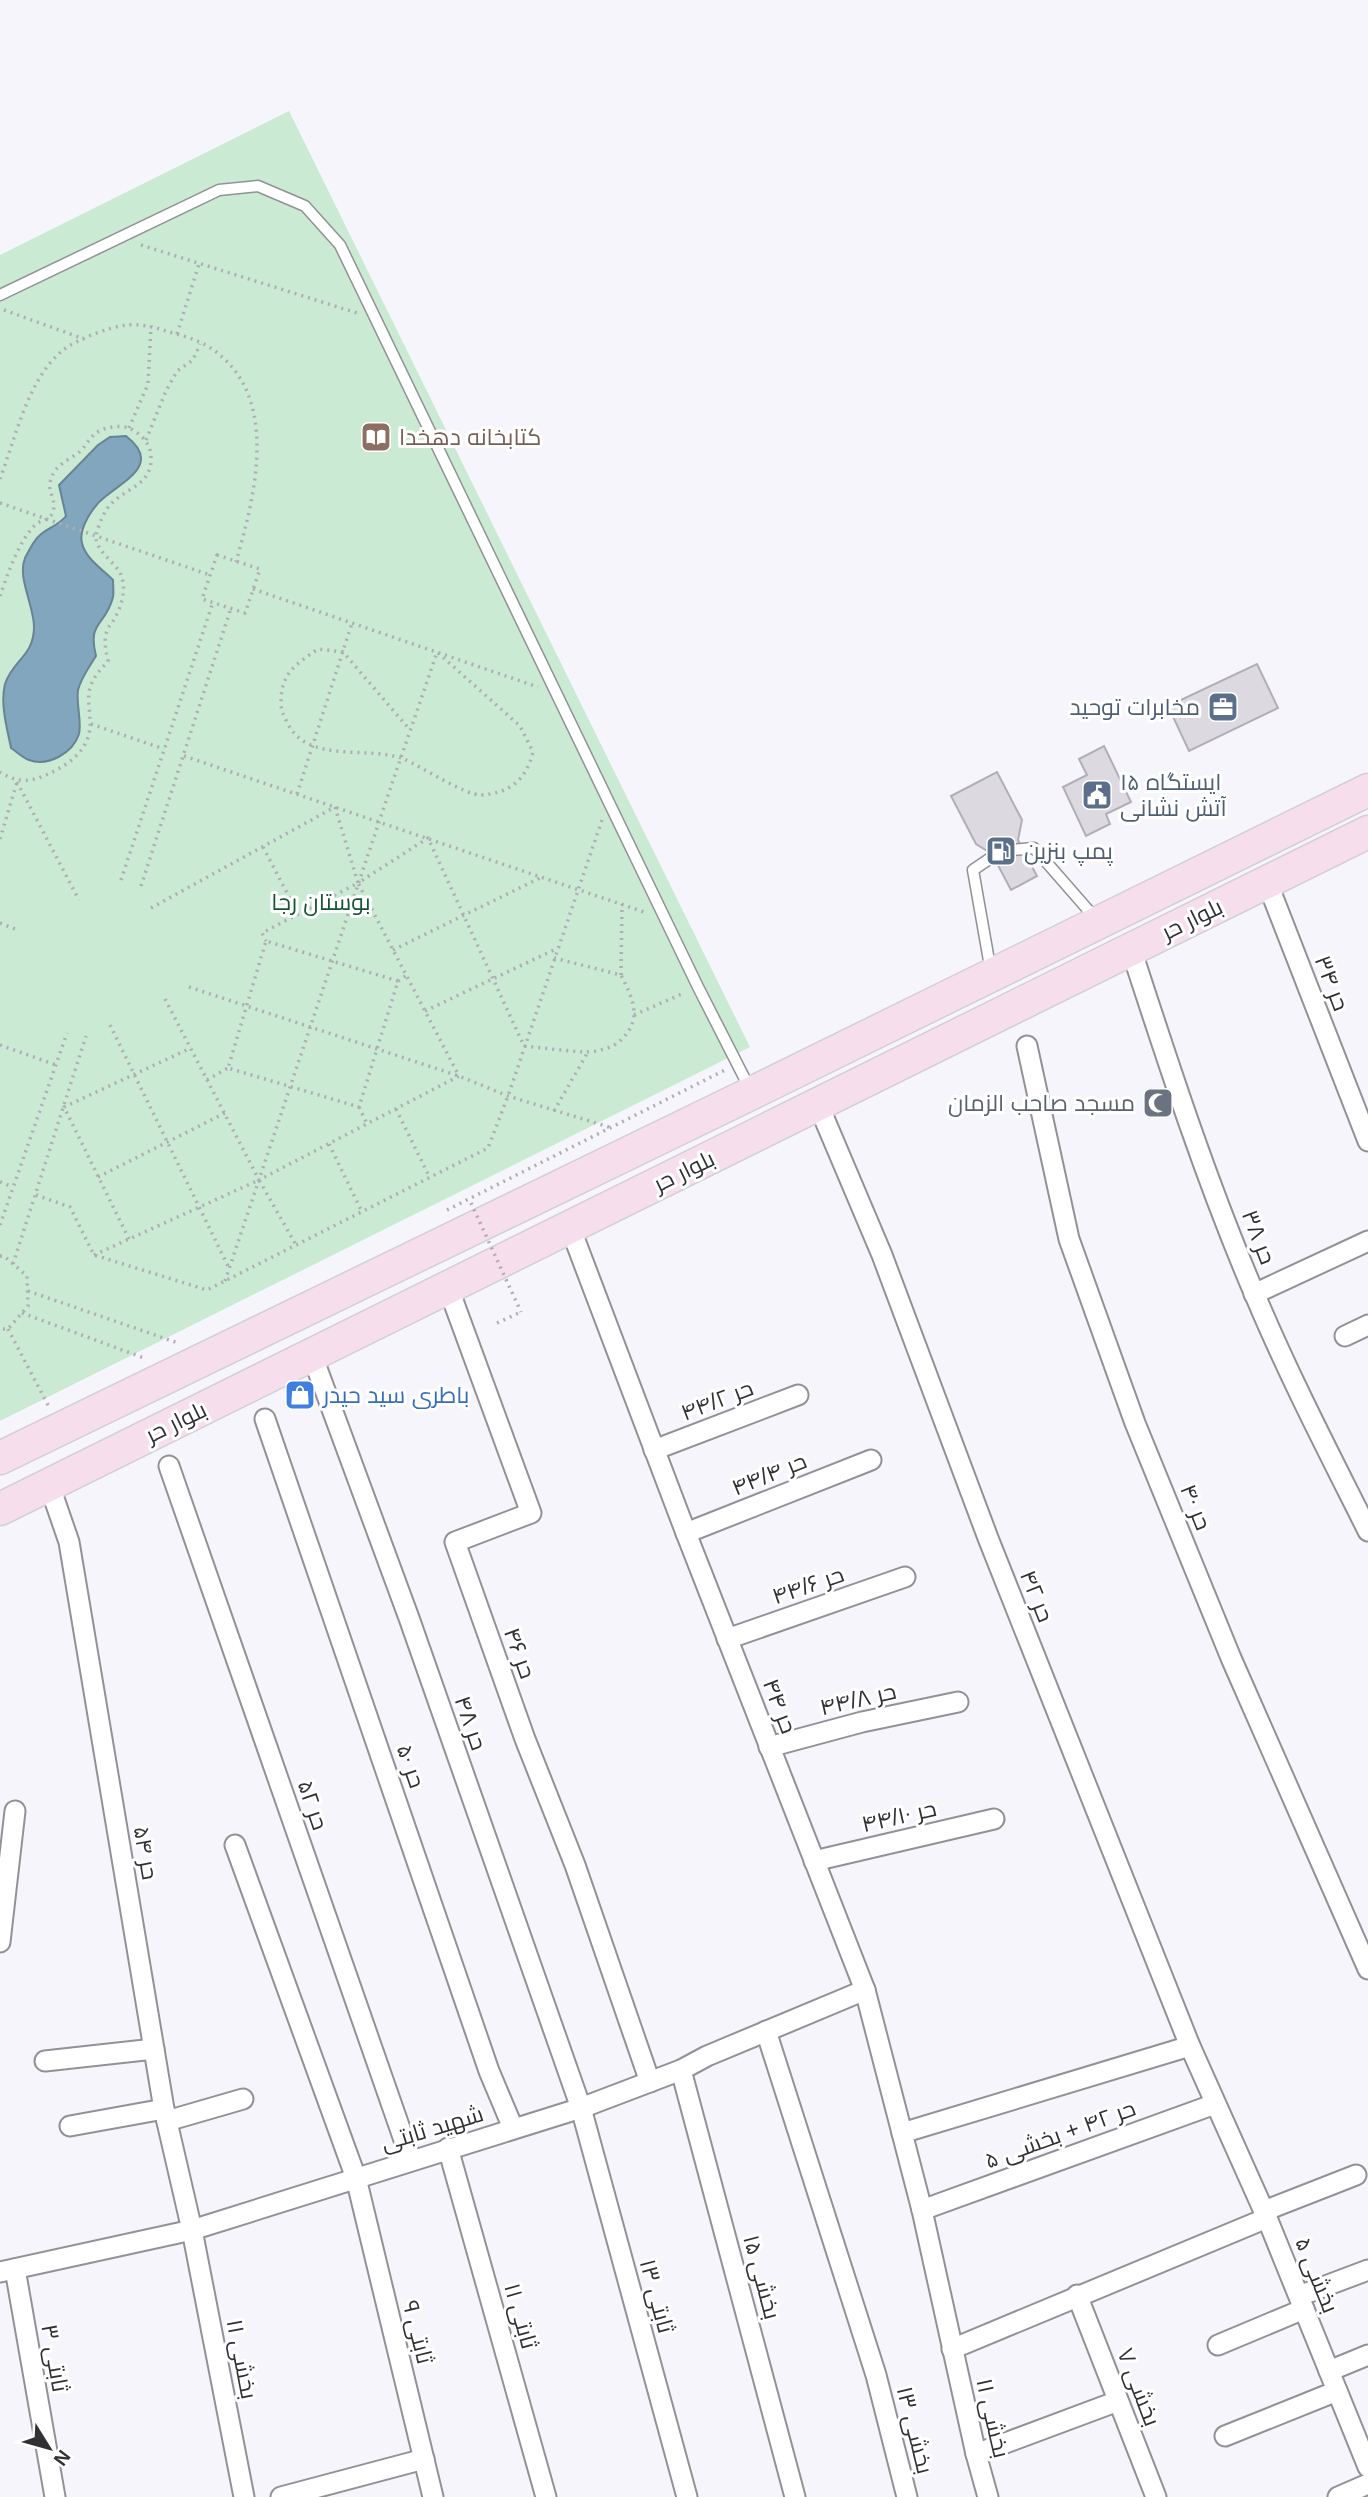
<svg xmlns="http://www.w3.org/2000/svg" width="1368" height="2497" font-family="Helvetica,Cairo,sans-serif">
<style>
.green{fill:#caead4}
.water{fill:#81a6bd;stroke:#698394;stroke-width:2}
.building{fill:#dcdae0;stroke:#b1afb5;stroke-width:2}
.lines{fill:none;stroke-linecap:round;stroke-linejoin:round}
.service-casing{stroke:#939197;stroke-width:13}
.minor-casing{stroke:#939197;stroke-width:23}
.primary-casing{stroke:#d2d1d2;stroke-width:35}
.path{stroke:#afadb3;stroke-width:3.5;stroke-dasharray:2 5;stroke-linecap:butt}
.service{stroke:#fff;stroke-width:10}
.minor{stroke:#fff;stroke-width:19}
.primary{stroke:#f7deec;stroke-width:32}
.path-bridge{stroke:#afadb3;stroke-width:3.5;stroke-dasharray:2 5;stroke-linecap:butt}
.labels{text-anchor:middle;stroke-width:6;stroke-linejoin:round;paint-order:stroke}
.education-label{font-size:23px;fill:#785e54;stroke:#fff;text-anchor:start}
.service-label{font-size:23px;fill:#4e5e75;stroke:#fff;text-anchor:start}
.park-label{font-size:23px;fill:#165333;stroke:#fff}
.street-label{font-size:23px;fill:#313033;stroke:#fff}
.worship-label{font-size:23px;fill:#5b616d;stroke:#fff;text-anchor:end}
.shop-label{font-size:23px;fill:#366cbe;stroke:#fff;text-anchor:start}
</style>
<rect width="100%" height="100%" fill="#f7f5fc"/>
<path class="green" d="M289,111L750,1047L0,1421V255Z"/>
<path class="water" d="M126,436C161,463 127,479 106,496C94,505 78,528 82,543C85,558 102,569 113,580C113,585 114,592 113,597C106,626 87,621 96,656C89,667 81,678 78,690C76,704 82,722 79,734C73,753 48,767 29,760C23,758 17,752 11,748C7,728 0,704 5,684C13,660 34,656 34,627C34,605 17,578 25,558C29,550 34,540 40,535C49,527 58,526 66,516L59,485L98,445L110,437Z"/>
<g class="building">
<path d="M1257,664L1278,708L1189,751L1168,706Z"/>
<path d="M1104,746L1131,802L1106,814L1110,824L1086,836L1063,787L1087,775L1079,759Z"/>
<path d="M997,772L1022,820L1018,840L1037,876L1011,890L992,854L976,844L951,796Z"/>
</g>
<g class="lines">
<g class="service-casing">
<g id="service">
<path d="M0,295L219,190L258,186L305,206L340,245L698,987L751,1091"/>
<path d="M991,972L973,870L1001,851L1034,848L1096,919"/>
</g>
</g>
<g class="minor-casing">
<g id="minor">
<path d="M1267,882L1368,1141"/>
<path d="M1131,949C1169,1066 1207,1183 1255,1295C1289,1376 1329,1453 1368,1531"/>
<path d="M1027,1046L1069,1239L1135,1423L1231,1658L1368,1969"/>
<path d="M818,1104L882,1255L988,1538L1190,2046L1267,2218L1368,2467"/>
<path d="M570,1227L686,1533L865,1990L922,2210L976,2454L988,2497"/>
<path d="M448,1287L531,1513L455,1542L525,1739L575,1865L650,2082"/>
<path d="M1254,1294L1368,1241"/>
<path d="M1345,1336L1368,1325"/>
<path d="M312,1355L409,1618L581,2108L687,2497"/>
<path d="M265,1419L489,2071L513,2128"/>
<path d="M654,1450L798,1395"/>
<path d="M169,1466L411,2160"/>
<path d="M49,1484L69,1542L164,2109L192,2230L244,2497"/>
<path d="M686,1533L871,1460"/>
<path d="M727,1639L905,1577"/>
<path d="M769,1747L862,1722L958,1702"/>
<path d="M235,1845L356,2178L433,2497"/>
<path d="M814,1861L994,1819"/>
<path d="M0,1942L15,1811"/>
<path d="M766,2031L876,2375L907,2497"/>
<path d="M45,2061L154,2049"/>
<path d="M681,2070L795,2497"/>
<path d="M167,2121L243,2099"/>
<path d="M70,2126L164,2109"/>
<path d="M902,2133L1190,2046"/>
<path d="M448,2148L546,2497"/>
<path d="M922,2210L1215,2104"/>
<path d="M1264,2211L1356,2175"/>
<path d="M15,2269L55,2497"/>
<path d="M0,2272L192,2230L581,2108L681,2070L707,2056L865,1990"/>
<path d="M1077,2295L1156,2497"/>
<path d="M1299,2296L1368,2270"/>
<path d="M1218,2345L1304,2309"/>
<path d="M952,2349L1267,2218"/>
<path d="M1329,2371L1368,2355"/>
<path d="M1225,2436L1337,2391"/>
<path d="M976,2454L1118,2401"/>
<path d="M281,2497L424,2459"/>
<path d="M1338,2497L1368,2484"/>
</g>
</g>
<g class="primary-casing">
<g id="primary">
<path d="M0,1458L752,1093L1368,790"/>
<path d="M0,1509L1368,832"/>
</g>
</g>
<g class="path">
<path d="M141,245L357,313"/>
<path d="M4,310L84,339"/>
<path d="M177,334L199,264"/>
<path d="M129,428L148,384L151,326"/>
<path d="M146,440L166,391L177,371L193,360L200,344"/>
<path d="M0,479C15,439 28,379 62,351C75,340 109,327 126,325C138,324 151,326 163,330C179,335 198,339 212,349C281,396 255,496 236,562"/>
<path d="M0,503L210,575"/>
<path d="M217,555L260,569L245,613L202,599Z"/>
<path d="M253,589L538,687"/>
<path d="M0,596C8,573 18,543 35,525C40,520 48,521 52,514C58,502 48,494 50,483C53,466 67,461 78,453C85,448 89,438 96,433C104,427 122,424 131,429C142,435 151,444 151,458C152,484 127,488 112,503C105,509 100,522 97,531C91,550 115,560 121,575C127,590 121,608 113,621C110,625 107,629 106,634C104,643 106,652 108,661C101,669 93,677 90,688C87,698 90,710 90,720C92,749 69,765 46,775C28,783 16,782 0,772"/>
<path d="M91,724L164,749"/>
<path d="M184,756L647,913"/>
<path d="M17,782L79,900"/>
<path d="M297,794L352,623"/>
<path d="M0,839L17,782"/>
<path d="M263,847L298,914"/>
<path d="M121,880L213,602"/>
<path d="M141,886L231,608"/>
<path d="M151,908L335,807L358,883L428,838L524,1046C544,1048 565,1051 585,1052C596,1052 613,1048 621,1040C643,1019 633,999 621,975L554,958"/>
<path d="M0,923L18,930"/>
<path d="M393,950L542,877"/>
<path d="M621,975L622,904"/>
<path d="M398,981L266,941L228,1068L359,1107L398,981L407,975"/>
<path d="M189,987L459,1076L508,1096L609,1127"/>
<path d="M165,999L259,1180L459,1076L358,883L262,933L266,941"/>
<path d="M425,1011L558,948"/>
<path d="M634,1015L684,993"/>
<path d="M110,1025L229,1268"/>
<path d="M0,1045L56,1065"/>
<path d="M207,1080L228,1068"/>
<path d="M359,1107L367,1124"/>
<path d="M396,1109L430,1178"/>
<path d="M554,1111L588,1052"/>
<path d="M329,1144L362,1212"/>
<path d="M98,1177L225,1113"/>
<path d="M0,1182L13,1187"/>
<path d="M36,1195L70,1207L94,1255L207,1290L488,1148L508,1096L602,820"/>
<path d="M447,1210L725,1070"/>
<path d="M0,1225L67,1033"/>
<path d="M129,1239L64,1107L191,1048"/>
<path d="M94,1255L259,1180L296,1245"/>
<path d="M0,1256H4L27,1276L28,1306L8,1329H0"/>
<path d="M13,1264L86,1036"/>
<path d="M225,1281L379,822C398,765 418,709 437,652L520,726L533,752C526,780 510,793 481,795C467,796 420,766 404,759C368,745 307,765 287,722C283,715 281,710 281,702C281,673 296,664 318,649L343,652L410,730"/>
<path d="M28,1291L178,1343"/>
<path d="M22,1313L144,1358"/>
<path d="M497,1323L521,1312"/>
<path d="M8,1329L49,1407"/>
</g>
<use href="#service" class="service"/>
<use href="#minor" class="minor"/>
<use href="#primary" class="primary"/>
<path class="path-bridge" d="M471,1203L521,1312"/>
</g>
<defs>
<g id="library-square" transform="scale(1.575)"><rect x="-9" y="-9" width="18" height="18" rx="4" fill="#8d6e63" stroke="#fff"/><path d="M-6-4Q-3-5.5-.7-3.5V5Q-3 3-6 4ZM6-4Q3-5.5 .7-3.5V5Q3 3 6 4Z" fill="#fff"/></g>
<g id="office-square" transform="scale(1.575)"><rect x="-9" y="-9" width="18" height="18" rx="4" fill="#5c6f8a" stroke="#fff"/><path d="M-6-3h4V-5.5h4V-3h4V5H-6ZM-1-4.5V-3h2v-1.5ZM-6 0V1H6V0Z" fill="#fff"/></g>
<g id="civic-square" transform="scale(1.575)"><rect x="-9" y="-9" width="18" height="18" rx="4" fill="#5c6f8a" stroke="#fff"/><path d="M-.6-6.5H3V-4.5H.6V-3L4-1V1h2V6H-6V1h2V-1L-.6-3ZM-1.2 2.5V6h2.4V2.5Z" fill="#fff"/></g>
<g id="fuel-square" transform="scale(1.575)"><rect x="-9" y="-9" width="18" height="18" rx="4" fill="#5c6f8a" stroke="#fff"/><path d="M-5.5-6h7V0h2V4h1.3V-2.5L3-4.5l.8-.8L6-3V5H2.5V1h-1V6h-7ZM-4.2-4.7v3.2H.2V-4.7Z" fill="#fff"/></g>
<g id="mosque-square" transform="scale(1.575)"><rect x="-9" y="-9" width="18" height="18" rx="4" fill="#6b7280" stroke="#fff"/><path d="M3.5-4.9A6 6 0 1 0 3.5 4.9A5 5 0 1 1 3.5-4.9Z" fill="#fff"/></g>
<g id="shop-square" transform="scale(1.575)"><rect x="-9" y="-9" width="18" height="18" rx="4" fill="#3f7fe0" stroke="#fff"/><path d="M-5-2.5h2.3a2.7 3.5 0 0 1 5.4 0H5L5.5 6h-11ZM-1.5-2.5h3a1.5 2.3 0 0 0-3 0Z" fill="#fff"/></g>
</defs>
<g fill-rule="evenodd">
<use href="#library-square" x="376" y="437"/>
<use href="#office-square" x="1223" y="707"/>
<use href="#civic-square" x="1097" y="795"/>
<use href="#fuel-square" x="1001" y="851"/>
<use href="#mosque-square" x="1158" y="1103"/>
<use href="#shop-square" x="300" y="1395"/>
</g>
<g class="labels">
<g class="education-label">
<text x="399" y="445">کتابخانه دهخدا</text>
</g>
<g class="service-label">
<text x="1200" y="715" text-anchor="end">مخابرات توحید</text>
<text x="1120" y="790">ایستگاه ۱۵<tspan x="1120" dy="26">آتش نشانی</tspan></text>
<text x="1024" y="859">پمپ بنزین</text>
</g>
<g class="park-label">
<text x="321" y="910">بوستان رجا</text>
</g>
<g class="street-label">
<text transform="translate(1192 919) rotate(-26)" y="8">بلوار حر</text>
<text transform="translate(1332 983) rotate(69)" y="8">حر ۳۴</text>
<text transform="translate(684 1171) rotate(-26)" y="8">بلوار حر</text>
<text transform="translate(1259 1237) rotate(69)" y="8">حر ۳۸</text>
<text transform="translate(717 1400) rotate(-21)" y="8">حر ۴۴/۲</text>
<text transform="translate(176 1422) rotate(-26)" y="8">بلوار حر</text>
<text transform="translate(769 1474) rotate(-22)" y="8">حر ۴۴/۴</text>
<text transform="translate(1196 1507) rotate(68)" y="8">حر ۴۰</text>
<text transform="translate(808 1585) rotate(-19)" y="8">حر ۴۴/۶</text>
<text transform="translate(1037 1596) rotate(68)" y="8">حر ۴۲</text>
<text transform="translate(520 1653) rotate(70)" y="8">حر ۴۶</text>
<text transform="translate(858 1699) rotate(-13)" y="8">حر ۴۴/۸</text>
<text transform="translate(780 1706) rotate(69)" y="8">حر ۴۴</text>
<text transform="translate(471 1723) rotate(71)" y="8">حر ۴۸</text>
<text transform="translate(411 1766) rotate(71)" y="8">حر ۵۰</text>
<text transform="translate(313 1805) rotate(71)" y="8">حر ۵۲</text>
<text transform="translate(899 1816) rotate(-13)" y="8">حر ۴۴/۱۰</text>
<text transform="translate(146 1853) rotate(80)" y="8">حر ۵۴</text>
<text transform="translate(432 2128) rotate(-17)" y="8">شهید ثابتی</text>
<text transform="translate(1060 2134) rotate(-20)" y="8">حر ۴۲ + بخشی ۵</text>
<text transform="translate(1317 2275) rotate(68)" y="8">بخشی ۵</text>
<text transform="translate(762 2277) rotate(75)" y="8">بخشی ۱۵</text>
<text transform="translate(657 2296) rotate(75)" y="8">ثابتی ۱۳</text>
<text transform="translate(521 2316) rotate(74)" y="8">ثابتی ۱۱</text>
<text transform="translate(418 2332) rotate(76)" y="8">ثابتی ۹</text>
<text transform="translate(55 2358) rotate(80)" y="8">ثابتی ۳</text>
<text transform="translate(242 2359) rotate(79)" y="8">بخشی ۱۱</text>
<text transform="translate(1139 2387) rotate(69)" y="8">بخشی ۷</text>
<text transform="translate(993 2418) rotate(77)" y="8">بخشی ۱۱</text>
<text transform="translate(915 2430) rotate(76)" y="8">بخشی ۱۳</text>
</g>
<g class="worship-label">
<text x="1135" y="1111">مسجد صاحب الزمان</text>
</g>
<g class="shop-label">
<text x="323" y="1403">باطری سید حیدر</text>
</g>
</g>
<g transform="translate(49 2448) rotate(127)" stroke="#ffffff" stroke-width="5" paint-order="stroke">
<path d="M0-5L12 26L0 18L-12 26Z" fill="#313033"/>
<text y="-10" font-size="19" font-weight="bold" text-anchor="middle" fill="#313033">N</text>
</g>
</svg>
